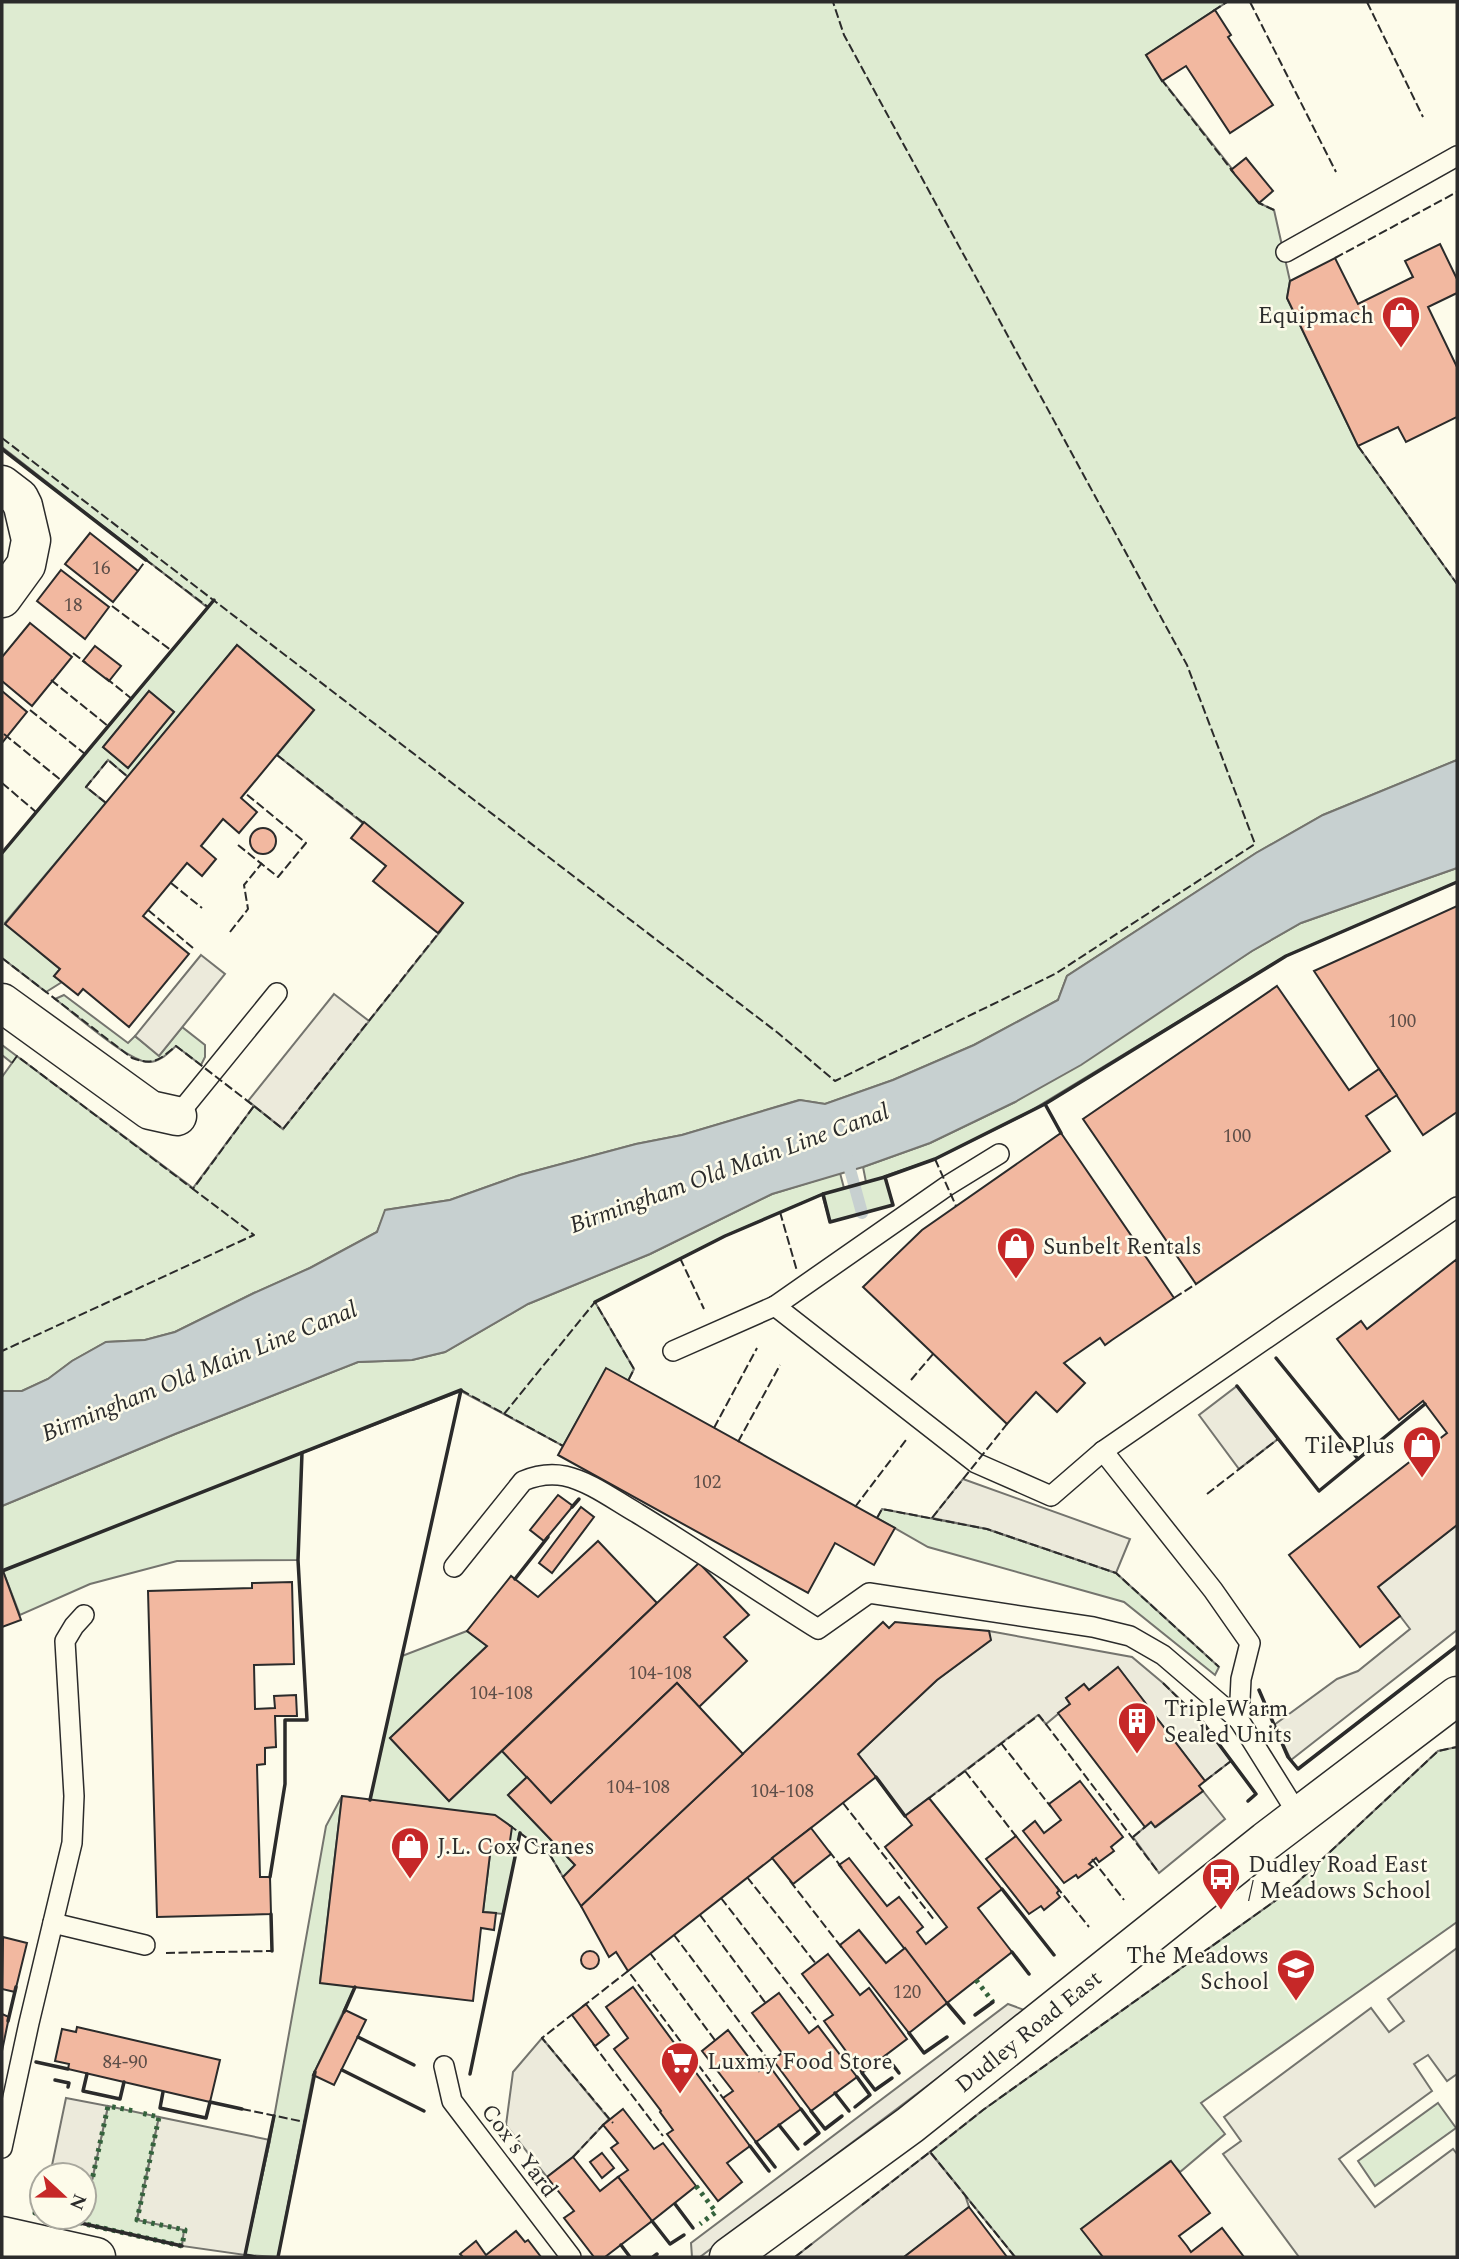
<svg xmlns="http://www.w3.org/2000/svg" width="1459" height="2259" font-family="Spectral,serif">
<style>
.green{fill:#deebd1;stroke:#74746e;stroke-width:2;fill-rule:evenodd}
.parking{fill:#eceadb;stroke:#74746e;stroke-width:2}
.water{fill:#c7d0d0;stroke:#74746e;stroke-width:2}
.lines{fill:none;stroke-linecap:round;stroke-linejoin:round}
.stream{stroke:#c7d0d0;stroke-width:12}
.building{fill:#f2b8a0;stroke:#2b2b2b;stroke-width:2}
.service-casing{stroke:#2b2b2b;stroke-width:22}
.minor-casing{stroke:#2b2b2b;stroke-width:41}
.tertiary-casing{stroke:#2b2b2b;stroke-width:41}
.primary-casing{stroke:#2b2b2b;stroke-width:41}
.service{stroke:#fdfbea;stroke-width:19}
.minor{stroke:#fdfbea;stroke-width:38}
.tertiary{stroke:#fdfbea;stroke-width:38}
.primary{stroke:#fdfbea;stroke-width:38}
.hedge{stroke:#34623c;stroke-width:5;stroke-dasharray:3.5 5;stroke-linecap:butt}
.fence{stroke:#2b2b2b;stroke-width:2;stroke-dasharray:9 3.5;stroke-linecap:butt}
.wall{stroke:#2b2b2b;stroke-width:3.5}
.labels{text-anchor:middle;stroke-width:5;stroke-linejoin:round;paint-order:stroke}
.number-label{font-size:19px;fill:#5d4e48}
.poi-label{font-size:23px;fill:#2b2b2b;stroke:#fdfbea;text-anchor:start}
.street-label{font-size:23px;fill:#2b2b2b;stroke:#fdfbea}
.water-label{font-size:24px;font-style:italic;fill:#2b2b2b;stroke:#fdfbea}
</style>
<rect width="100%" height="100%" fill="#fdfbea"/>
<g class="green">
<path d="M2,2H1227L1146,55L1163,81L1259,203L1274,210L1290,281L1287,298L1358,446L1457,584V760L1323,815L1256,853L1067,976L1058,1000L974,1045L893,1080L825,1104L799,1100L682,1135L636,1144L520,1175L450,1200L386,1210L377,1232L310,1268L254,1293L175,1332L145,1340L106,1342L72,1361L48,1379L22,1391H2V1077L12,1063L2,1055V1045L193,1188L254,1106L283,1129L463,903L277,755L314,710L237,645L128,777L108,760L86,787L106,803L5,923L60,969L54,976L62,982L46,992L2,958V853L208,608L2,447ZM149,691L174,712L128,768L103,747Z"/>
<path d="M1457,868V882L1286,956L1022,1116L935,1159L885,1176L893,1205L830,1222L822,1194L725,1236L595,1302L634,1369L628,1381L606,1369L563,1446L461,1391L302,1453L298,1560L177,1561L90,1584L20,1615L3,1571H2V1506L175,1434L358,1362L412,1360L445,1352L528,1304L650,1254L772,1194L840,1173L844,1188L866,1182L863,1167L930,1143L1015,1102L1252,951L1301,923Z"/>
<path d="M64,995L128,1043L135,1036L159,1055L182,1027L205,1045V1057L201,1065L176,1046C168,1053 160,1062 149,1062C129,1063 73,1012 55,999Z"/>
<path d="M882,1509L987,1529L1116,1573L1219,1667L1215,1675L1124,1602L928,1547L877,1518Z"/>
<path d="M467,1631L487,1646L390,1738L449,1801L502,1751L527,1777L508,1795L575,1865L563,1877L550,1855L520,1833L503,1914L483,1912L491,1846L370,1800L402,1656Z"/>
<path d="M1457,1747V1922L1201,2103L1225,2134L1180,2172L1170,2161L1082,2229L1103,2257H1015L930,2152L983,2110L1286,1893L1438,1751Z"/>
<path d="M342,1796L320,1982L355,1987L313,2075L278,2257L245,2255L270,2140L326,1826Z"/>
<path d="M1438,2103L1456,2128L1375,2186L1358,2161Z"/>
<path d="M108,2106L159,2117L137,2219L185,2230L182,2246L54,2217H84V2208H86Z"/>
</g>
<g class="parking">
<path d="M201,955L225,974L159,1056L135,1036Z"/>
<path d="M334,994L369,1021L283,1129L248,1101Z"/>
<path d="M1237,1386L1278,1439L1239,1469L1199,1415Z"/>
<path d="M963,1479L1130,1539L1116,1573L987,1529L932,1518Z"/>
<path d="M1457,1525V1630L1291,1760L1274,1725L1337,1679L1358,1671L1410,1629L1378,1587Z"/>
<path d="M989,1631L1132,1657L1163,1683L1201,1720L1231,1761L1205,1781L1118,1668L1089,1690L1084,1685L1066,1698L1070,1704L1046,1724L1038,1715L905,1816L858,1754L937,1680L990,1640Z"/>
<path d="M1203,1791L1225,1819L1159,1873L1133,1837L1151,1822L1156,1827Z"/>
<path d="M1457,1948V2074L1447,2081L1428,2055L1414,2064L1432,2091L1339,2159L1375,2207L1453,2149L1457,2154V2257H1299L1223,2154L1241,2141L1224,2117L1371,2008L1389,2032L1404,2021L1388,1999Z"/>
<path d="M1008,2004L1027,2011L700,2257H692L691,2243Z"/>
<path d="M542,2038L609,2119L573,2157L547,2177L506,2125L513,2072Z"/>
<path d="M66,2098L108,2106L86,2208H84V2175H50Z"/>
<path d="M159,2117L270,2140L245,2255L182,2246L184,2230L137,2220Z"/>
<path d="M930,2152L965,2195L969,2207L904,2257H795Z"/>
</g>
<path class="water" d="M1457,760V868L1301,923L1252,951L1081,1065L1015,1102L930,1143L863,1167L772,1194L650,1254L528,1304L445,1352L412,1360L358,1362L175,1434L2,1506V1391H22L48,1379L72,1361L106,1342L145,1340L175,1332L254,1293L310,1268L377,1232L385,1210L450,1200L520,1175L636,1144L682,1135L800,1100L825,1104L893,1080L974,1045L1058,1000L1067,976L1256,853L1323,815Z"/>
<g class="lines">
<path class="stream" d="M846,1155L862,1213"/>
</g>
<g class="building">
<path d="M1215,10L1231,35L1228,37L1273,105L1230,133L1186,66L1162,81L1146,55Z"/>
<path d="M1246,158L1273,191L1259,203L1231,170Z"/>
<path d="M1440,244L1457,279V293L1428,307L1457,367V417L1406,442L1398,427L1358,446L1287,298L1290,281L1335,258L1358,304L1413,277L1405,261Z"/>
<path d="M90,533L138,571L113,602L65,564Z"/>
<path d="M61,570L109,607L85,639L37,601Z"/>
<path d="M30,623L72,657L32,706L2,681V657Z"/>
<path d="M237,645L314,710L241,798L257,812L239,833L223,819L201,846L216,859L202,876L187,863L143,916L189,954L129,1027L83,989L78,995L54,976L60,969L5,924Z"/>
<path d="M95,646L121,666L109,681L83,661Z"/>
<path d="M2,691L27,712L2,743Z"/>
<path d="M149,691L174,712L128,768L103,747Z"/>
<path d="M364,822L463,903L438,933L373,881L386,866L351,838Z"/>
<circle cx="263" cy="841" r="13"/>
<path d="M1457,906V1112L1423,1135L1314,971Z"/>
<path d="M1277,986L1349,1090L1379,1069L1397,1095L1366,1116L1390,1151L1196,1284L1083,1119Z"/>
<path d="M1061,1133L1174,1298L1112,1340L1105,1345L1100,1338L1064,1363L1085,1383L1057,1412L1036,1392L1007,1424L863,1287L922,1230Z"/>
<path d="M1457,1259V1525L1378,1587L1400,1616L1360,1647L1289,1555L1447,1433L1423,1401L1399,1420L1337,1339L1361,1321L1367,1329Z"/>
<path d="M606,1368L895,1528L874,1565L835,1543L808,1593L558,1455Z"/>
<path d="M558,1495L573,1506L544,1541L530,1530Z"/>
<path d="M581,1507L594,1517L552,1573L539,1563Z"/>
<path d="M598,1541L657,1603L449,1801L390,1738L487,1646L467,1631L511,1576L538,1597Z"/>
<path d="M699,1563L749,1615L724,1637L747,1661L699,1707L677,1683L551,1803L502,1751Z"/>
<path d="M2,1571H3L21,1620L2,1627Z"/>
<path d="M292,1582L294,1664L254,1665L255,1709L275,1708L274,1696L296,1695L297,1716H275L276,1747L265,1748V1764L257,1765L260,1877H270L271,1914L157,1917L148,1591L252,1588V1583Z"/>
<path d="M883,1622L889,1628L895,1622L989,1631L991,1640L937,1680L858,1754L876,1777L628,1971L616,1952L609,1957L581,1906Z"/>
<path d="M1118,1667L1205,1781L1199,1786L1203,1791L1155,1827L1151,1822L1145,1827L1058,1713L1070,1704L1066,1698L1084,1684L1089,1690Z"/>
<path d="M677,1683L743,1754L581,1906L563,1877L575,1865L508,1795L527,1777L551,1803Z"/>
<path d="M1080,1781L1123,1837L1111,1847L1114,1851L1099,1862L1096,1858L1089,1864L1093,1867L1078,1878L1076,1875L1064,1883L1023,1831L1035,1821L1044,1833L1061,1820L1049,1804Z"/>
<path d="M342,1796L495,1815L512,1827L509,1848L491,1846L483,1912L496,1913L494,1930L481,1928L473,2001L320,1983Z"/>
<path d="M929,1798L1002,1889L978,1908L1012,1952L947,2003L839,1865L849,1858L887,1906L899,1897L923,1927L917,1932L926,1944L947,1927L885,1847L912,1825L905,1816Z"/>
<path d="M811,1828L831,1854L793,1884L772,1858Z"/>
<path d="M1016,1836L1059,1890L1057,1893L1060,1897L1044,1910L1041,1906L1029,1914L986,1859Z"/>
<path d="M859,1930L886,1963L905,1948L947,2003L909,2033L840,1945Z"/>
<path d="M3,1937L27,1943L15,1992L2,1989Z"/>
<circle cx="590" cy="1960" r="9"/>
<path d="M828,1954L860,1995L869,1988L907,2039L862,2073L824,2021L833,2015L802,1974Z"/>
<path d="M633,1987L750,2146L727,2163L742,2182L718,2201L667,2134L673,2130L660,2112L661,2111L614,2049L628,2038L606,2007Z"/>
<path d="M779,1993L809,2033L818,2026L857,2077L811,2111L773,2060L782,2053L752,2013Z"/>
<path d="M586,2004L609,2035L595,2046L572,2015Z"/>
<path d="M345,2010L366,2020L334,2085L313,2075Z"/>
<path d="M2,2014L9,2017L2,2051Z"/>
<path d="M77,2027L220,2060L210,2102L68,2069L69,2064L55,2061L62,2029L76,2032Z"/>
<path d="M728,2030L759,2071L768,2064L801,2109L756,2142L723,2098L733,2091L702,2051Z"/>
<path d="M623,2109L654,2149L663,2143L696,2186L652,2221L618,2177L628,2170L611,2148L618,2143L603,2125Z"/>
<path d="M602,2153L614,2168L602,2178L590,2162Z"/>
<path d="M573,2157L600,2191L618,2177L652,2221L605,2257H594L564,2218L574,2211L547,2177Z"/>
<path d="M1171,2161L1210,2213L1179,2236L1187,2246L1191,2252L1222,2228L1244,2257H1103L1081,2229Z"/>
<path d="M969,2207L1007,2257H904Z"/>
<path d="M516,2231L525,2242L528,2240L541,2257H463L460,2254L476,2241L486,2255Z"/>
</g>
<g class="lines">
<g class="service-casing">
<g id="service">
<path d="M1286,252L1457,156"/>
<path d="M177,1116L277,993"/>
<path d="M775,1306L976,1463L1051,1496L1103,1451L1457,1207"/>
<path d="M673,1351L775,1306L947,1186L999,1154"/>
<path d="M1103,1451L1213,1590L1250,1643L1241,1679L1239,1720L1299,1816"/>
<path d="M454,1567L523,1481C537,1475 550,1473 565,1476C591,1482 614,1500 637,1513C698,1550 757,1591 818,1629L869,1593L1093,1627L1130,1636L1163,1655L1239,1720"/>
<path d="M53,1923L145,1945"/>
<path d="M444,2066L452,2101L571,2257"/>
<path d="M2,2148L29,2023L72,1843L74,1796L65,1641L74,1626L84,1615"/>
</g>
</g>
<g class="minor-casing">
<g id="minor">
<path d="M2,485L19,498L23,506L31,540L26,565L2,598"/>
<path d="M2,1003L150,1110L177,1116"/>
</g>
</g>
<g class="tertiary-casing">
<path id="tertiary" d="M2,2236L96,2257"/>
</g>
<g class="primary-casing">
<path id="primary" d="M729,2257L910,2125L1266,1841L1457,1696"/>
</g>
<use href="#service" class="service"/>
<use href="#minor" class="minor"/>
<use href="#tertiary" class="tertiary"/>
<use href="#primary" class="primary"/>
<g class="hedge">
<path d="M976,1980L993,2002"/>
<path d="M696,2186L716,2212L700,2224"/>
<path d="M42,2198H38L35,2213L42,2214"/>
<path d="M84,2208H86L108,2106L134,2111"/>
<path d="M54,2217L182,2246L185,2230L137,2220L159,2117L141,2113"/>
</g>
<g class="fence">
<path d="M1250,2L1336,172"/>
<path d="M1367,2L1423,117"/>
<path d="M1213,11L1227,2"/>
<path d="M1161,79L1234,173"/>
<path d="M1256,200L1259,203L1274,210"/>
<path d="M1335,258L1457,192"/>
<path d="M2,438L778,1033L835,1081L1055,974L1255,844L1187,665L844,35L833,2"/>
<path d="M1358,446L1457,584"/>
<path d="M138,571L146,560L208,607"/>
<path d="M112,606L172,651"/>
<path d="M73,653L86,663"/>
<path d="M106,678L132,699"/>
<path d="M51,680L108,726"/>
<path d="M30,710L85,754"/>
<path d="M4,734L62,781"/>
<path d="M277,755L365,824"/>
<path d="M2,783L36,812"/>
<path d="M106,803L86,787L108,760L128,777"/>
<path d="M238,845L278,877L306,843L245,793"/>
<path d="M171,883L202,908"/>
<path d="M148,910L193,948"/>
<path d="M230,932L248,909L244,885L262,863"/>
<path d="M2,958L132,1058C154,1066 159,1060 176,1046L254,1106L193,1189L254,1235L2,1351"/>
<path d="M12,1063L17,1056L193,1189"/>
<path d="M254,1106L283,1129L441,930"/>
<path d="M935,1159L956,1206"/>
<path d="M780,1212L797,1271"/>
<path d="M680,1258L704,1309"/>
<path d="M1174,1298L1196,1284"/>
<path d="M911,1380L933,1354"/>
<path d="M461,1390L563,1446"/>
<path d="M504,1414L595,1302L634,1369L628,1381"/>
<path d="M714,1428L757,1348"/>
<path d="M738,1442L780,1365"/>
<path d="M1207,1494L1278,1439"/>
<path d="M855,1507L906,1440"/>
<path d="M877,1518L882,1509L987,1529L1116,1573L1219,1667"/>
<path d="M932,1518L1007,1424"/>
<path d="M1163,1683L1201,1720L1256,1794L1248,1801"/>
<path d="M1259,1690L1288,1757L1298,1769L1457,1646"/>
<path d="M1001,1743L1051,1807"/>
<path d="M965,1771L1019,1840"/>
<path d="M1205,1781L1231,1761"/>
<path d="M928,1799L1039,1715L1159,1873"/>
<path d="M843,1803L935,1921"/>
<path d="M509,1825L550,1855L563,1877"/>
<path d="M1133,1837L1145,1827"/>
<path d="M829,1851L842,1868"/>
<path d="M1092,1859L1124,1900"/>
<path d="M747,1877L817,1965"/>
<path d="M790,1881L842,1948"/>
<path d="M1056,1886L1089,1927"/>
<path d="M721,1898L816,2020"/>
<path d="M700,1915L767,2005"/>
<path d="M674,1935L766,2057"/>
<path d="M166,1953L272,1951"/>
<path d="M650,1953L717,2043"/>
<path d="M582,2007L628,1971L723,2098"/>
<path d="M574,2013L542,2038L613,2123"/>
<path d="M593,2044L663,2136"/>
<path d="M242,2109L305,2122"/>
<path d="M930,2152L983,2110L1286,1893L1438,1751L1457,1747"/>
<path d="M573,2157L604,2124"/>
<path d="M862,2205L930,2152L1015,2257"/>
<path d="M795,2257L813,2243"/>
</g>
<g class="wall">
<path d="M2,449L146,560"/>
<path d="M2,853L214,600"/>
<path d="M1045,1104L1286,956L1457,882"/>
<path d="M823,1194L885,1177"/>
<path d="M595,1302L725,1236L823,1194L830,1222L893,1205L885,1177L935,1159L1045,1104L1061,1133"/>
<path d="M1276,1358L1358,1459"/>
<path d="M1237,1386L1319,1491L1425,1404"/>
<path d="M572,1507L579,1499"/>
<path d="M2,1571L461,1390L370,1800"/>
<path d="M515,1579L548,1537"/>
<path d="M1259,1690L1288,1757L1298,1769L1457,1646"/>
<path d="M1201,1720L1256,1794L1248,1801"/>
<path d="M876,1777L905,1816"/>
<path d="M270,1877L285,1784V1720H307L298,1560L302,1453"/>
<path d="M1002,1889L1054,1955"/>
<path d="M271,1914L272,1951"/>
<path d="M1012,1952L1029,1974"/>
<path d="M947,2003L964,2023"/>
<path d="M344,2012L355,1987"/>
<path d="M975,2015L993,2002"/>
<path d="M8,2021L16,1987"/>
<path d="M909,2033L924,2053L947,2037"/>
<path d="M358,2037L414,2065"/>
<path d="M886,2056L899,2073"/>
<path d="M36,2062L68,2069"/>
<path d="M342,2070L424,2111"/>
<path d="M862,2073L875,2090L892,2078"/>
<path d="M87,2074L83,2091L120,2099L124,2082"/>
<path d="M470,2074L520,1833"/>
<path d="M55,2080L69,2083L68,2087"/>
<path d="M163,2092L160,2108L206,2118L210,2102L242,2109"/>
<path d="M835,2093L849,2111"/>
<path d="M855,2107L870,2095L857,2077"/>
<path d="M801,2109L819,2133L805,2144"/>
<path d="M811,2111L825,2129L842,2116"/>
<path d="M779,2125L798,2149"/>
<path d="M756,2142L775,2167"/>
<path d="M750,2146L769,2171"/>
<path d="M675,2204L693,2228"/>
<path d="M35,2213L42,2214"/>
<path d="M54,2217L182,2246"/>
<path d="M652,2221L670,2244L684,2235"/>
<path d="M621,2245L630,2257"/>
<path d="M255,2257L245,2255L274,2116"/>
<path d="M278,2257L315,2072"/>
<path d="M653,2257L657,2254"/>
</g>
</g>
<defs>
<g id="shop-pin" transform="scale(2.0125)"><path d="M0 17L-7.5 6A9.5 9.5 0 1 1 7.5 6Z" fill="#c62828" stroke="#fdfbea"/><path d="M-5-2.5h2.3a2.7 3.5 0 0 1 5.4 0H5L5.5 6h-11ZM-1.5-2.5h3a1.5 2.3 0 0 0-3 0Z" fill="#fff"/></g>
<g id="building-pin" transform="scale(2.0125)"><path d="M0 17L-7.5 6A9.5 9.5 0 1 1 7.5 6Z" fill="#c62828" stroke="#fdfbea"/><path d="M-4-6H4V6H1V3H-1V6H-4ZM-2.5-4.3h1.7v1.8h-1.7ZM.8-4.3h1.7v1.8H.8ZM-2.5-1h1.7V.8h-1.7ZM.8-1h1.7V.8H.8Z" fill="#fff"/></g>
<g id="bus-pin" transform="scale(2.0125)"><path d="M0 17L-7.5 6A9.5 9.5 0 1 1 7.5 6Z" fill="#c62828" stroke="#fdfbea"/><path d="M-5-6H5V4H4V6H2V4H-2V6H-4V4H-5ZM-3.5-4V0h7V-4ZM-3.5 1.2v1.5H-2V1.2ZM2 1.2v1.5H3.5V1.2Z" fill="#fff"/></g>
<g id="school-pin" transform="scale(2.0125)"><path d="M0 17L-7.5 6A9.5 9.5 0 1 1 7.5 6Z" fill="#c62828" stroke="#fdfbea"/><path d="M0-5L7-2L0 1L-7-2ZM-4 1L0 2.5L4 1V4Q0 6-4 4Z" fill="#fff"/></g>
<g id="supermarket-pin" transform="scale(2.0125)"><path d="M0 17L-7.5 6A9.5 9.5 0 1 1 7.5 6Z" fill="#c62828" stroke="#fdfbea"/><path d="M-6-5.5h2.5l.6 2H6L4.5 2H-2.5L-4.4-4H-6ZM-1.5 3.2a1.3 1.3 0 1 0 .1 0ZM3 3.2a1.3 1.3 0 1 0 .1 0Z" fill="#fff"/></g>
</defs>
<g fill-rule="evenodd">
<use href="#shop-pin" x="1401" y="315"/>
<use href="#shop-pin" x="1016" y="1246"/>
<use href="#shop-pin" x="1422" y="1445"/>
<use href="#building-pin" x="1137" y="1721"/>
<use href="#shop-pin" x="410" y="1846"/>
<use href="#bus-pin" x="1221" y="1877"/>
<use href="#school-pin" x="1296" y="1968"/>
<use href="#supermarket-pin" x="680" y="2061"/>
</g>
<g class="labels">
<g class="number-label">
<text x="101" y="574">16</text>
<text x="73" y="611">18</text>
<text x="1402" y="1027">100</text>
<text x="1237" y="1142">100</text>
<text x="707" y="1488">102</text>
<text x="660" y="1679">104-108</text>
<text x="501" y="1699">104-108</text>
<text x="638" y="1793">104-108</text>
<text x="782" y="1797">104-108</text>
<text x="907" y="1998">120</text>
<text x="125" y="2068">84-90</text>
</g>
<g class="poi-label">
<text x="1374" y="323" text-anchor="end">Equipmach</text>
<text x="1043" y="1254">Sunbelt Rentals</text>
<text x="1395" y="1453" text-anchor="end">Tile Plus</text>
<text x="1164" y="1716">TripleWarm<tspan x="1164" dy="26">Sealed Units</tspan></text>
<text x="437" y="1854">J.L. Cox Cranes</text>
<text x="1248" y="1872">Dudley Road East<tspan x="1248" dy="26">/ Meadows School</tspan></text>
<text x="1269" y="1963" text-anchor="end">The Meadows<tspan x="1269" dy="26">School</tspan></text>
<text x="707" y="2069">Luxmy Food Store</text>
</g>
<g class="street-label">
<text transform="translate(1028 2031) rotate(-39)" y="8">Dudley Road East</text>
<text transform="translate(520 2150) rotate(53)" y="8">Cox's Yard</text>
</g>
<g class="water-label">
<text transform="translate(729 1168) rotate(-20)" y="8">Birmingham Old Main Line Canal</text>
<text transform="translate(199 1371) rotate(-22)" y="8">Birmingham Old Main Line Canal</text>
</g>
</g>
<rect width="1459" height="2259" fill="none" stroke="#2b2b2b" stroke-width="7"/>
<g transform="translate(63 2196) rotate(112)"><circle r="33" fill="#fdfbea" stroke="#a9a89e" stroke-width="2"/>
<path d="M0-5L12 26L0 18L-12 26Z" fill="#c62828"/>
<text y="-10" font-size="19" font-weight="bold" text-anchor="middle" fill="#2b2b2b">N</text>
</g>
</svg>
